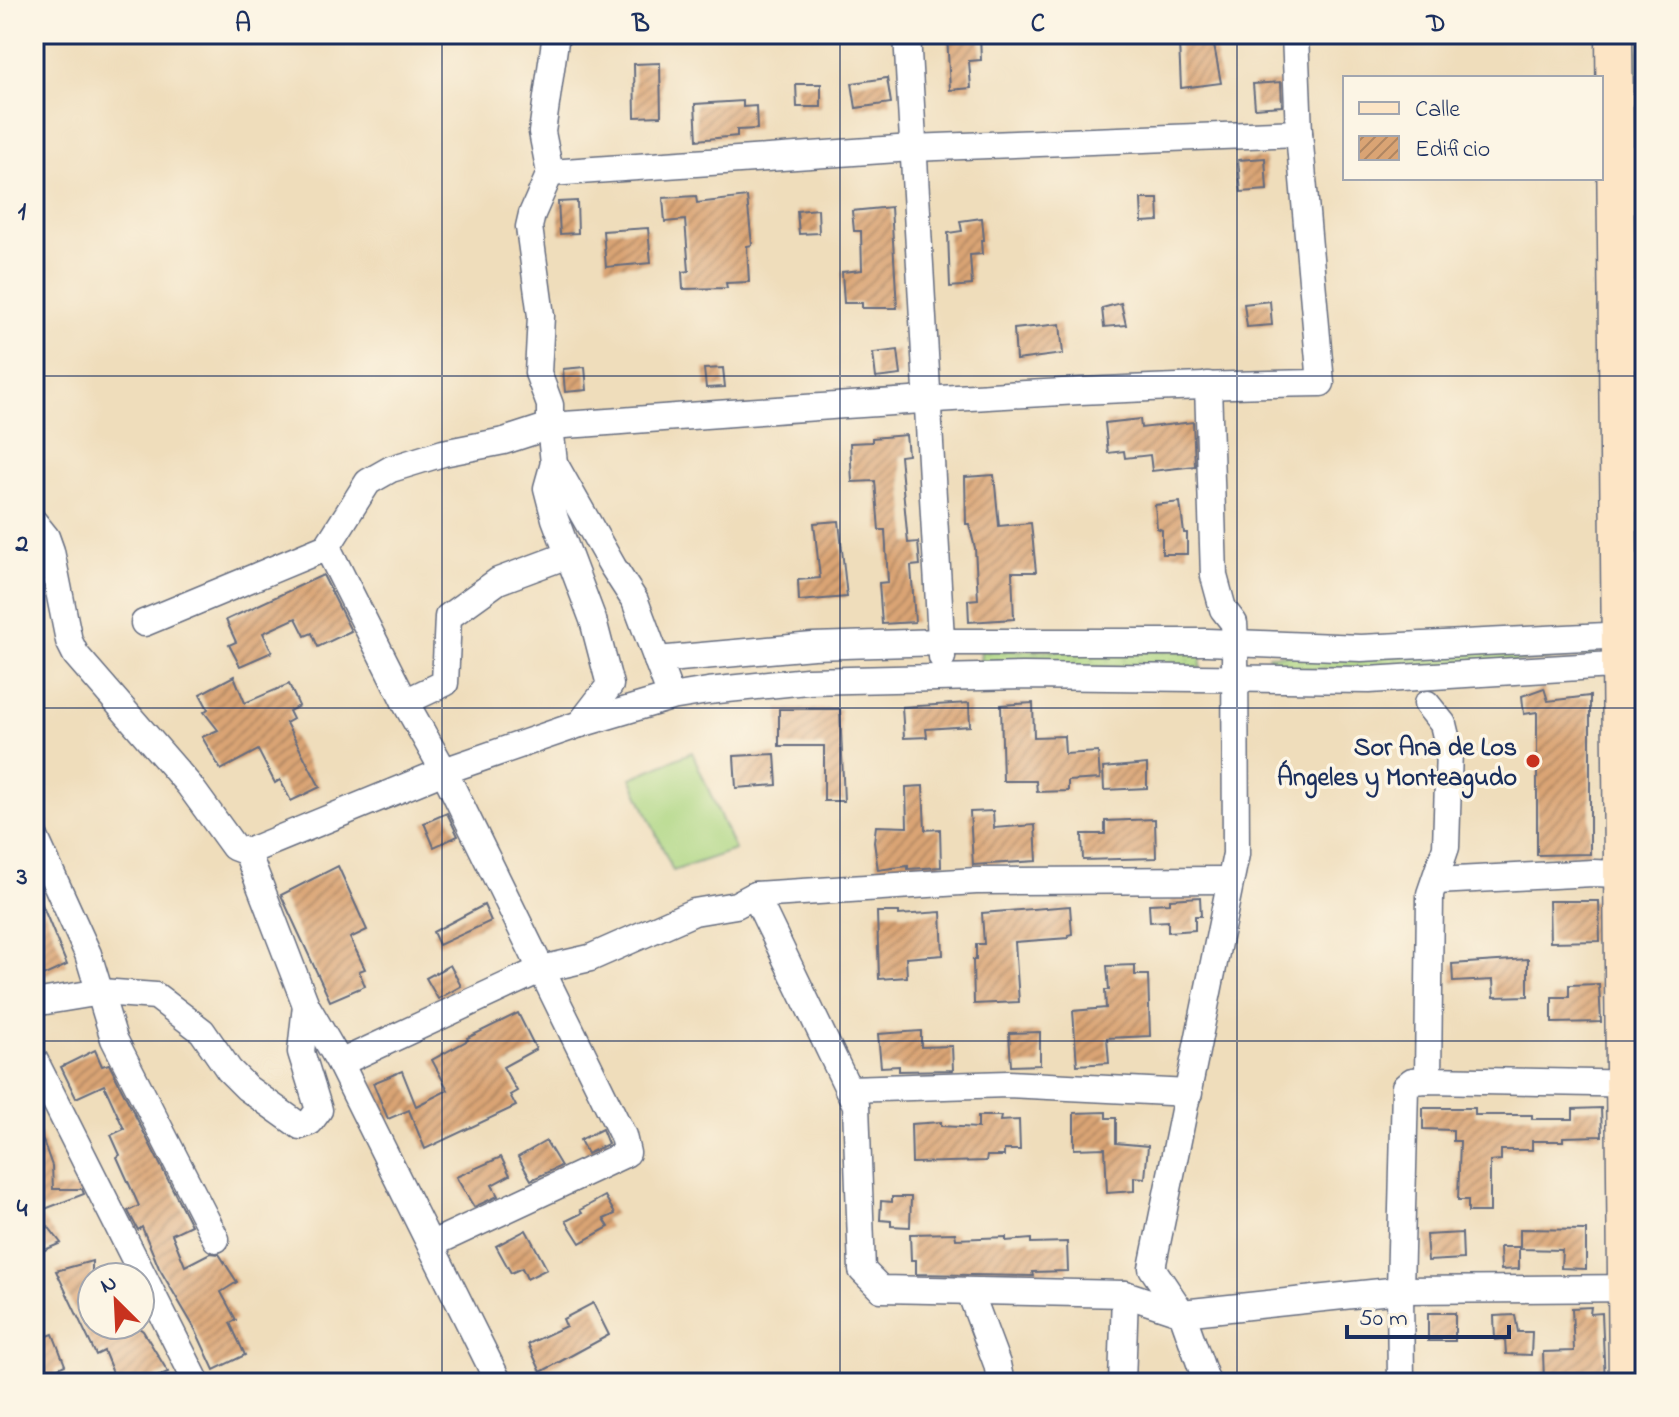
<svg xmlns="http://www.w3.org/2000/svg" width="1679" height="1417" font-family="'Indie Flower',sans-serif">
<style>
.grass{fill:url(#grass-dots);stroke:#648270;stroke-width:2}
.park{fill:#acd681;stroke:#648270;stroke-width:2}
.building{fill:url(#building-hatch)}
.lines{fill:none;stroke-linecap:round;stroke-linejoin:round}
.street-casing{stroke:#656c7f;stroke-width:29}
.secondary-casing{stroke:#656c7f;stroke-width:39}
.street{stroke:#fff;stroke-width:26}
.secondary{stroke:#fde5c5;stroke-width:36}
.grid{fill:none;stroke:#1b2f5e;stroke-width:2;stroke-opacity:0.55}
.poi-dot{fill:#c8321e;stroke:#fcf5e5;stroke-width:3}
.labels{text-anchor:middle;stroke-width:7;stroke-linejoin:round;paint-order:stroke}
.poi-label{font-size:26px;font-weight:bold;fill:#1b2f5e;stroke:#fcf5e5;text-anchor:end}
.neatline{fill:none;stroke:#1b2f5e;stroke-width:3}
.grid-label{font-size:26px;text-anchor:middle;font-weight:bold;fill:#1b2f5e}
</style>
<defs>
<pattern id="grass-dots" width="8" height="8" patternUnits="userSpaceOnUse" patternTransform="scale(2)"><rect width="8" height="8" fill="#acd681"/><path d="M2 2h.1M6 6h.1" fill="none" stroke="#93b872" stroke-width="1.8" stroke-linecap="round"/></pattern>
<pattern id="building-hatch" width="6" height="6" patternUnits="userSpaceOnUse" patternTransform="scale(2)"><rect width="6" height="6" fill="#daa474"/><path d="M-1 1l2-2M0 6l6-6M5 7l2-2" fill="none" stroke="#b08662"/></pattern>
</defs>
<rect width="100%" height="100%" fill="#fcf5e5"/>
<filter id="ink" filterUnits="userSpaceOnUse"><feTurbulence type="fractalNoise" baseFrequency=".0125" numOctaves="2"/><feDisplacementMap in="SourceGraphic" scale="16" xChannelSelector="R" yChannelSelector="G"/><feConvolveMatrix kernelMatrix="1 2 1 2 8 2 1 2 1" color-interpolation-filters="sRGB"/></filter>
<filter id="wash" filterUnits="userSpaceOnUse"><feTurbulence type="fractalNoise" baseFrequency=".006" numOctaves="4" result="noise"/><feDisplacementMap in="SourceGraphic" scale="32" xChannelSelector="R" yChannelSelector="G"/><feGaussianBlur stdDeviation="1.8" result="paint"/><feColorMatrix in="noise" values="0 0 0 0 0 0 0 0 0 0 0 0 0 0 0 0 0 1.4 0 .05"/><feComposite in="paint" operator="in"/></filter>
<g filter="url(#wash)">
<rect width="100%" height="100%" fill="#efddbb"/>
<g class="grass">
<rect x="1627" y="34" width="10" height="70"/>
<path d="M1627,179H1637L1638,351H1628Z"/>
<path d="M1630,429H1638L1639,609H1630Z"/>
<path d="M1595,644L1596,655L1453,667L1269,670V655Z"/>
<path d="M981,650L1201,651V668L980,666Z"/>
</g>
<path class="park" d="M692,752L735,850L673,871L631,778Z"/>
<g id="blocks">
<g class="building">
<path d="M947,34H980L981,60L969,61L971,88L950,90Z"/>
<path d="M1213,40L1221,83L1181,88L1179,42Z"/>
<path d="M660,63L661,116L635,117L634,64Z"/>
<path d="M887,78L891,103L856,108L852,83Z"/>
<path d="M1281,82L1282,106L1255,108L1253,84Z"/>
<path d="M796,84H821V107H797Z"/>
<path d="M743,101V107L756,106L757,129L737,130V136L697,140L695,104Z"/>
<path d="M1265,158L1267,190L1241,192L1238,160Z"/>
<path d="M696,196L697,203L747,197L752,245L747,246L749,282L726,283L727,288L683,289L682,272L689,271L685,220L665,222L663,198Z"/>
<path d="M1141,199H1158L1159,221L1142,222Z"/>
<path d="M577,201L578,233L560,234L558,202Z"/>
<path d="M891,207L897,308H862V303H844L842,272L862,270L861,231H854L852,211Z"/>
<path d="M818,209L819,233L799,234L797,211Z"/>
<path d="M982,218L984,240H981L982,254L970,255L972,285L950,287L948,233L962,231L960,221Z"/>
<path d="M648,228L651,263L606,267L603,231Z"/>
<path d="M1270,301L1272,325L1247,327L1244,304Z"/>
<path d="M1121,303L1126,325L1104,327L1102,308Z"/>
<path d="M1060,324L1063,354L1016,360L1014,329Z"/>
<path d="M898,350L901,375L876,378L873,353Z"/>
<path d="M585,367L587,390L565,392L563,369Z"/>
<path d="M723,368L725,387L706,388L704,369Z"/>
<path d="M1140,419L1141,428L1193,422L1195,466L1152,471L1150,455L1125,458L1124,451L1108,453L1105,423Z"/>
<path d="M906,435L908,455L900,456L908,543L918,542L920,565L911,566L915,622L882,624L879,583L888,582L885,530H879L875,481L852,482L850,443L872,442V438Z"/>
<path d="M994,475L999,526L1031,523L1036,572H1012L1014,619L969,622L968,600L978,599L975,548L969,524H966L965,477Z"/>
<path d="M1180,502L1184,533H1187V554H1162V530L1157,528L1155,505Z"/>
<path d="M839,521L847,597L799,601L798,580L820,578L814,523Z"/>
<path d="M323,575L351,631L318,647L312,633L305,636L296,618L263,633L272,652L240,666L229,645L236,642L226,620Z"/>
<path d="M234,676L245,703L289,684L299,706L289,711L293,719L286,723L320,787L291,801L280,780L275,783L258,750L221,770L202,737L218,730L204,712L208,709L200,694Z"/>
<path d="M1544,688L1548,701L1590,696V854L1537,855V712L1524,714L1522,696Z"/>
<path d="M969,703L970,726L926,729L927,737L904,738L902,707Z"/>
<path d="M1033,703L1034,737L1064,736L1065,754L1098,752L1100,779L1068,781V791L1037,792L1036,781H1003L1001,705Z"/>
<path d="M779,709H840L844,801H824V746H779Z"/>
<path d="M775,754L777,785L736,788L734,756Z"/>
<path d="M1147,764V788L1104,790L1103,768Z"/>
<path d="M923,786L925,830L940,829L941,867L908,869V866L878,870L874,842L876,826L907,827L906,787Z"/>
<path d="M993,811L994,828L1035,825L1037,861L973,865L970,812Z"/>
<path d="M447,813L458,836L434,847L424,823Z"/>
<path d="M1155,819L1156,858L1083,860L1082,834H1105V821Z"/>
<path d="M338,866L367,930L350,938L365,969L359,971L365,986L330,1001L281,895Z"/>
<path d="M34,885L67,965L34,980Z"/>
<path d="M1200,897L1201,916H1195V930L1168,932V921L1150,922L1149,904L1170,903V899Z"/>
<path d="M1549,901H1599L1600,941L1550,942Z"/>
<path d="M484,905L491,921L439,945L433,932Z"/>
<path d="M1070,906L1072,934L1068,935V938L1015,942L1019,1002L974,1004L973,960H976V944H984L982,913Z"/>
<path d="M877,912H899V915L941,912L943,955L906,958L907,977L879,979Z"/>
<path d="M1528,959V996L1494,997L1493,980L1453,982L1452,964Z"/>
<path d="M450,965L461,986L438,999L426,978Z"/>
<path d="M1135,965V975H1148L1150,1036L1107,1038L1109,1063L1077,1065L1073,1011L1106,1008L1105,990H1109L1107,966Z"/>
<path d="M1599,984L1601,1022L1552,1023V997H1569V985Z"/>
<path d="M518,1013L536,1049L503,1067L517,1091L510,1095L516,1106L425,1149L409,1110L388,1119L373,1083L402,1071L416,1106L448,1090L432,1060L468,1040L467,1038Z"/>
<path d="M921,1031V1047L952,1046L953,1070L899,1071V1066L881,1067L878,1034Z"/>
<path d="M1040,1032V1065L1011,1066L1009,1033Z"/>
<path d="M95,1050L102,1066L109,1064L191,1225L172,1234L185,1266L210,1253L219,1254L237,1282L221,1292L236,1320L230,1323L245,1355L214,1370L195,1329L159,1268L142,1227L138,1230L128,1211L139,1206L117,1157L120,1155L111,1135L124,1129L104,1085L76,1098L61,1067Z"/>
<path d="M1423,1108H1475V1115H1532V1119H1573V1109L1601,1108L1602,1136L1563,1137V1141H1532V1150H1501V1160L1490,1161V1212H1468V1200H1458L1460,1141H1453V1130L1423,1129Z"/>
<path d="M1106,1112V1118H1116V1143L1148,1146L1145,1178L1134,1177V1191L1107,1193L1105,1148L1074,1149V1113Z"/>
<path d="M978,1116H1001L1000,1121L1019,1120L1020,1150H1004V1156H987L986,1161L912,1163L911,1124L941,1122V1126L978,1128Z"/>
<path d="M36,1121L52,1166L53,1189H82L84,1194L37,1212L61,1243L40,1252L34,1245V1122Z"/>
<path d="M602,1129L608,1144L587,1154L580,1140Z"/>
<path d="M546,1141L561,1166L531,1180L518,1157Z"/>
<path d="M501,1157L510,1175L492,1185L498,1196L474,1207L456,1177Z"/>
<path d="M605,1196L615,1214L604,1219L609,1227L580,1243L566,1221L582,1213L580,1210Z"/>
<path d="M892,1197H911L910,1227L891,1226V1221L880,1220L881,1201L892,1202Z"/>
<path d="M1520,1229L1586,1230V1269L1561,1268L1562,1250L1520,1249Z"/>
<path d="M526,1230L547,1269L527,1279L522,1268L511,1273L496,1246Z"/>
<path d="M955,1233L956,1239L1006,1237V1241L1031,1239V1243L1067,1242L1068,1271L1032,1272L1033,1276L916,1274V1260H911L910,1234Z"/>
<path d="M1462,1233L1463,1259L1428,1261L1426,1235Z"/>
<path d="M1500,1247H1519V1269L1501,1270Z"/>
<path d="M92,1261V1325H112L120,1331L126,1325H135L143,1331L168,1372L141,1383H117L104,1351L96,1355L56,1271Z"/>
<path d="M593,1303L609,1335L541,1372L528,1344L566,1326L563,1319Z"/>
<path d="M1591,1307L1590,1314L1602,1313L1605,1383L1544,1381L1543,1352L1574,1351L1572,1308Z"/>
<rect x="1428" y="1313" width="27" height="28"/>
<path d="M1515,1315L1518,1332H1532L1531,1355L1506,1354L1505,1339L1495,1340L1494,1316Z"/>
<path d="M53,1334L65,1365L54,1370L56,1378L46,1383H34V1341Z"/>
</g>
</g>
</g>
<g filter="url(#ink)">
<use href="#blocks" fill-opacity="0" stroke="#656c7f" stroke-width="2"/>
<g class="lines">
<g class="street-casing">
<g id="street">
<path d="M556,34L542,132L550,173L532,214L529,227L541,316L538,373L550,405V426L554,463L613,567L635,601L671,697"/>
<path d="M907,34L942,657"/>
<path d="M550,173L912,148L1299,133"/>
<path d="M554,463L547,488L555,519L593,620L610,685L580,724"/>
<path d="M34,522L46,537L51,551L69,641L76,655L189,785L234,847L247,852L444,771L580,724L671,697L708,691L807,681L1023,676L1369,680L1645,663"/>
<path d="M327,547L405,702L444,771L623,1136L627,1153L432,1244"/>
<path d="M144,623L327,547L368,482L391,469L443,453L504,441L550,426C806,408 1063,387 1321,383L1299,133L1295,34"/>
<path d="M657,660L813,646L941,642H1207L1361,648L1645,634"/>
<path d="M405,702L445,683L448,617L498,581L568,555"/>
<path d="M1427,704L1443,724L1449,749L1446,847L1430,894L1428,1080"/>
<path d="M34,835L88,954L114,1039L216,1239"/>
<path d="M247,852L306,1005L340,1063L499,1383"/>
<path d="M1436,881L1593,873L1645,875"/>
<path d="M755,895L856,1105L862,1270L881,1289L1125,1294L1182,1313L1400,1290L1645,1288"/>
<path d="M34,1003L101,992L156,996L202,1031L229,1070L247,1088L300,1126L310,1122L319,1110L301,1052L306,1005"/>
<path d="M34,1059L197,1383"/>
<path d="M340,1063L542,969L590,958L694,912L736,905L755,895L976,881L1230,880"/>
<path d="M848,1089L1008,1084L1189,1093"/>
<path d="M970,1292L997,1364L1001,1383"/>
<path d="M1122,1383L1125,1294"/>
<path d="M1207,1383L1182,1313L1152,1268L1236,854L1235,643L1234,623L1223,609L1214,576L1208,385"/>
<path d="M1401,1383L1400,1290L1405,1087L1412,1081L1428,1080L1645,1084"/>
</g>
</g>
<g class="secondary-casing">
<path id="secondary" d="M1614,34L1627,1383"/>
</g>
<use href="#street" class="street"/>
<use href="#secondary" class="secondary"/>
</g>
</g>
<path class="grid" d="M442,34V1383M840,34V1383M1237,34V1383M34,376H1645M34,708H1645M34,1041H1645"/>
<circle class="poi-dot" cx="1533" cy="761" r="8"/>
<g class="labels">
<g class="poi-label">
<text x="1517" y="755">Sor Ana de Los<tspan x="1517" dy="30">Ángeles y Monteagudo</tspan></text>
</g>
</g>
<rect width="1679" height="1417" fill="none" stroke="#fcf5e5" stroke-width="88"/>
<rect x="1343" y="76" width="260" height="104" fill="#fcf5e5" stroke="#a2a6af" stroke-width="2"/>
<rect x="1359" y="102" width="40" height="12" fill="#fde5c5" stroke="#a2a6af" stroke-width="2"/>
<text x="1415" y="116" font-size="24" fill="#1b2f5e">Calle</text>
<rect x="1359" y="136" width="40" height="24" fill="url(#building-hatch)" stroke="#a2a6af" stroke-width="2"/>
<text x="1415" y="156" font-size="24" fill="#1b2f5e">Edificio</text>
<g transform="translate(116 1301) rotate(336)"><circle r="38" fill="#fcf5e5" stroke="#a2a6af" stroke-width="2"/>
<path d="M0-6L14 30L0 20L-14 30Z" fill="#c8321e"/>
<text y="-12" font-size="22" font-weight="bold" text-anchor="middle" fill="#1b2f5e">N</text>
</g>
<path d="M1347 1325v12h162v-12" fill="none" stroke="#1b2f5e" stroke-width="4"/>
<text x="1359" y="1325" font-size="24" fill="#1b2f5e" stroke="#fcf5e5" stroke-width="6" paint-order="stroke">50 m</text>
<rect x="44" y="44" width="1591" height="1329" class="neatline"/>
<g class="grid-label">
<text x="243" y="31">A</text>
<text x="641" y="31">B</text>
<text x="1038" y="31">C</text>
<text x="1436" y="31">D</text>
<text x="22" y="219">1</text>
<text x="22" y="551">2</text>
<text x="22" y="884">3</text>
<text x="22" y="1216">4</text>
</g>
</svg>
